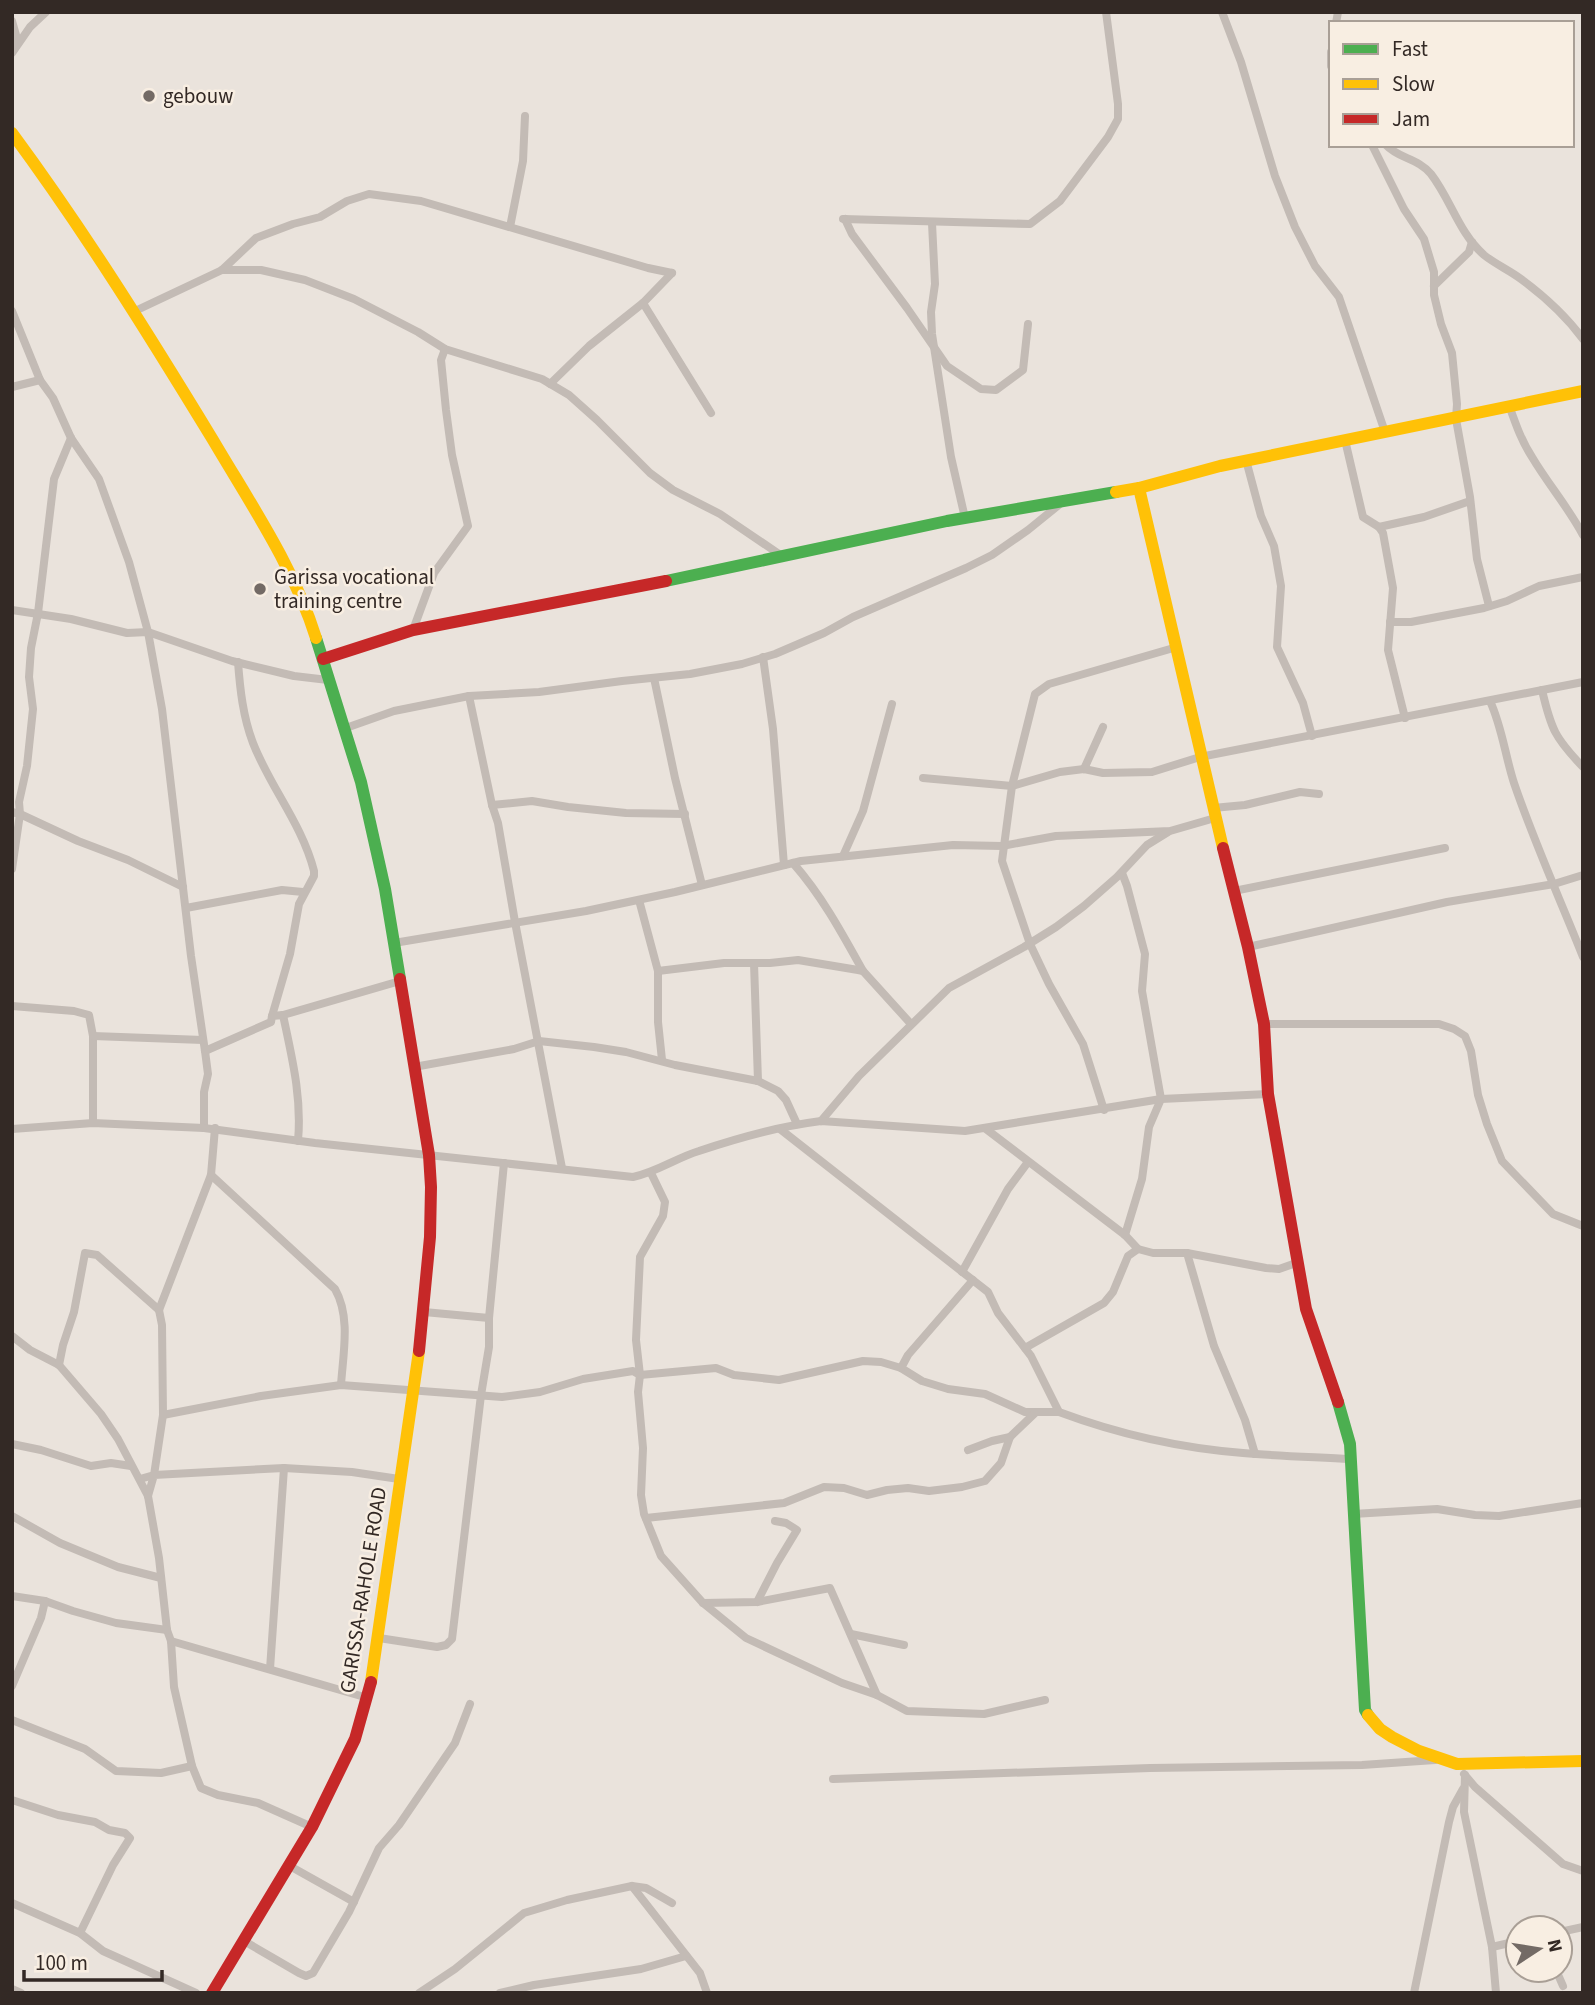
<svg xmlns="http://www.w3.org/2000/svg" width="1595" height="2005" font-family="'Source Sans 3',sans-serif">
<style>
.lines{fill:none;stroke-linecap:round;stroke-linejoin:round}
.street{stroke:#c3bbb5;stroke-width:8}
.fast{stroke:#4caf50;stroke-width:12}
.slow{stroke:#ffc107;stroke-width:12}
.jam{stroke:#c62828;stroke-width:12}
.poi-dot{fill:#736a65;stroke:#f8eee2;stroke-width:2.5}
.labels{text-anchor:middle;stroke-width:5;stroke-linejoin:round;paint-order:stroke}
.poi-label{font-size:21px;fill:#332925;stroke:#f8eee2;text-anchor:start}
.street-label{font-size:21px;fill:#332925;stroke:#f8eee2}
</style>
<rect width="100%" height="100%" fill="#eae3dc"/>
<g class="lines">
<g class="street">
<path d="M1222,12L1241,62L1275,176L1295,227L1315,266L1339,297L1385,432"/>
<path d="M12,21L18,42"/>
<path d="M1336,23L1338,12"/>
<path d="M1331,52V66"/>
<path d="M12,53L30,27L46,12"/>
<path d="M1372,145L1404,209L1424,239L1434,272V295L1441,324L1452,353L1457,404L1456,419L1470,497L1477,559L1489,606"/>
<path d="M1386,145C1399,159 1418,158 1431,174C1451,200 1459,233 1484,255C1495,264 1509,270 1521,279C1544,296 1566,316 1583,339"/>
<path d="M843,219L1030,224L1060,201L1108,137L1118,119V104L1106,12"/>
<path d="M845,219L852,234L907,308L947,366L981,389L996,390L1023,370L1028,324"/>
<path d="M932,223L935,284L931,312L932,334L951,457L965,518"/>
<path d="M510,227L523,161L525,116"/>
<path d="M222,270H261L305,280L354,299L418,332L445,349L542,379L569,395L597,420L650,473L673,490L720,514L782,556"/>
<path d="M1434,286L1469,252L1472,242"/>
<path d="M643,303L711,413"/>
<path d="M12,311L40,380L53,398L71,438L99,479L129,562L148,632L162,709L191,956L205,1051L208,1074L204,1092V1128"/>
<path d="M135,311L222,270L256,238L293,224L320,217L347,201L369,194L421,201L648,268L672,273"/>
<path d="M550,384L589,346L643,303L672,273"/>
<path d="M12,387L40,380"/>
<path d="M1510,408C1516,425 1522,442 1532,457C1548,484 1568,507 1583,535"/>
<path d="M1345,440L1363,517L1379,527L1383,533L1393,588L1388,650L1405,718"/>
<path d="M1246,460L1261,516L1274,546L1281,586L1277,647L1303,703L1312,736"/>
<path d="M1379,527L1424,517L1470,501"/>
<path d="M12,610L71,619L127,633L148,632L232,661L294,676L328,680"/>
<path d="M1390,622H1411L1484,608L1507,601L1539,586L1583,577"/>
<path d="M413,630L434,573L468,526L452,455L446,410L441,360L445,349"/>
<path d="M763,657L773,729L784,865"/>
<path d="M238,662C240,689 243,717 253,743C270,787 302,824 314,871V876L299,904L290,954L272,1016"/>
<path d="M654,678L675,778L702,885"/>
<path d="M1542,690C1551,729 1555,738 1583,767"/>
<path d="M469,696L492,805L498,823L515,922L562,1168"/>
<path d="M1490,701C1502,727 1505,755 1514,783C1534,842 1560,899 1583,957"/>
<path d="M343,729L394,711L469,696L539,692L622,681L690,674L742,664L775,654L824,633L853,617L966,568L992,555L1028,530L1060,504"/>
<path d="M1084,769L1103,727"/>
<path d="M923,778L1012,786L1060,772L1084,769L1103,773L1152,772L1200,757L1583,682"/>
<path d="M492,805L532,801L568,807L626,813L685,814"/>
<path d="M1213,808L1245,805L1300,792L1319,794"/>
<path d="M12,812L20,814L78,841L128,860L183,887"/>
<path d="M843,856L863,811L892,704"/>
<path d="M793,863C822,896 842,933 863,971"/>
<path d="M12,869L20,814L19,802L27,766L33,709L29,677L31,648L38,613L54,479L71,438"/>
<path d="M1122,873L1127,886L1145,954L1142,991L1161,1099L1149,1127L1142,1179L1125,1235"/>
<path d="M1234,891L1445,848"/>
<path d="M639,900L658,971V1022L662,1060"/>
<path d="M186,908L282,890L303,892"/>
<path d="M394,943L586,911L675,892L801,861L953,845L1002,846L1056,836L1170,831L1215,818"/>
<path d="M1248,947L1447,902L1554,884L1583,875"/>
<path d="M754,963L758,1081"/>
<path d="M658,971L724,963H770L798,960L858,970L863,971L911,1024"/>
<path d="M12,1006L74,1011L89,1015L93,1036V1123"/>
<path d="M283,1015C292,1058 302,1097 298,1141"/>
<path d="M1264,1024H1439L1454,1029L1465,1036L1471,1051L1478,1095L1487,1124L1502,1161L1553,1214L1583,1226"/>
<path d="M93,1036L203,1040"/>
<path d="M205,1051L271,1022L272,1016L283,1015L400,981"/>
<path d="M414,1067L514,1049L539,1041L594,1047L626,1052L675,1065L758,1081L778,1091L786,1100L797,1124"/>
<path d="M1104,1110L1083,1044L1049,984L1030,944L1002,861L1012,786L1035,694L1049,684L1177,647"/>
<path d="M821,1121L859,1076L949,988L1024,947L1056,927L1084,906L1117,877L1147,845L1168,832"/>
<path d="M12,1129L93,1123L204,1128L315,1143L633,1177C657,1172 676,1158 699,1151C738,1138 780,1126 821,1121L965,1131L1161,1099L1268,1094"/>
<path d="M780,1129L988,1292L998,1313L1031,1356L1059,1412C1118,1434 1180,1448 1243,1453C1278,1456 1314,1457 1350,1459"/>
<path d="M986,1129L1125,1235L1138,1249L1153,1253H1187L1266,1268L1279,1269L1296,1263"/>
<path d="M651,1173L665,1202L663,1216L640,1257L636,1340L640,1375L638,1392L643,1448L641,1495L644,1514L661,1556L703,1603L746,1638L842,1683L877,1695L907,1711L984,1714L1045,1700"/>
<path d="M211,1175L335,1289C351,1317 343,1354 341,1385"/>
<path d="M1187,1253L1214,1346L1245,1420L1255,1454"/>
<path d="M962,1272L1008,1189L1028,1162"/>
<path d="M973,1280L908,1355L901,1368L922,1381L948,1389L985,1394L1025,1412H1059"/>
<path d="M424,1312L489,1318"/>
<path d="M12,1336L30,1350L59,1365L101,1414L118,1439L148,1496L159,1558L167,1630L171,1641L174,1687L192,1766L201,1788L218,1795L258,1803L312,1827"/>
<path d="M1025,1348L1104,1303L1113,1292L1128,1256L1138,1249"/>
<path d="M59,1365L63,1345L74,1312L85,1253L97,1255L159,1310"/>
<path d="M163,1415L261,1396L341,1385L502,1397L540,1392L583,1379L633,1371L640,1375L716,1368L734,1375L779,1380L863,1361L881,1362L901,1368"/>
<path d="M12,1444L41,1450L91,1466L111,1463L131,1466"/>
<path d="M968,1450L992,1441L1010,1437L1035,1413"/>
<path d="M284,1468L352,1472L399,1479"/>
<path d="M140,1479L154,1475L163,1415L162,1325L159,1310L211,1175L215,1128"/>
<path d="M148,1496L154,1475L284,1468L270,1669"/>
<path d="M1353,1514L1437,1509L1475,1515L1499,1516L1583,1503"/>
<path d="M12,1516L60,1543L118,1567L161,1578"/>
<path d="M646,1518L784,1503L824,1487L844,1488L867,1495L887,1490L908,1488L929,1491L962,1487L985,1481L1001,1463L1010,1437"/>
<path d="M12,1596L45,1601L73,1611L116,1623L167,1630"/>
<path d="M757,1602L777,1563L797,1530L786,1523L775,1521"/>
<path d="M703,1603L757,1602L830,1588L877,1695"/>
<path d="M851,1634L904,1645"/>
<path d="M379,1638L437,1647L446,1645L452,1639L481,1395L489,1347V1318L504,1163"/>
<path d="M171,1641L368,1698"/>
<path d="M12,1686L41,1618L45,1601"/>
<path d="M12,1720L85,1749L116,1771L161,1773L192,1766"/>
<path d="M1464,1774L1475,1787L1563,1864L1583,1871"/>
<path d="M1465,1775L1464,1812L1492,1947L1496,1993"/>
<path d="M833,1779L1150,1768L1362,1765L1435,1760"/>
<path d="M12,1800L58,1815L95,1822L109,1830L125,1833L130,1838L113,1865L80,1933"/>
<path d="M288,1865L354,1902"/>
<path d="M632,1886L700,1973L707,1993"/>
<path d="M12,1903L80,1933L103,1951L196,1993"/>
<path d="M1560,1932L1583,1927"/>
<path d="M244,1941L299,1973L306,1976L313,1973L349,1912L379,1848L399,1825L455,1743L470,1704"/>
<path d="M1492,1947L1518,1941"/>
<path d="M1556,1970L1563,1986"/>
<path d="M12,1989L21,1993"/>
<path d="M419,1993L455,1969L524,1913L567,1900L632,1886L646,1888L672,1903"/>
<path d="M500,1993L534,1985L641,1969L686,1956"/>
<path d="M1414,1993L1449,1822L1453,1807L1463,1789"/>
</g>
<g class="fast">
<path d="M666,581L947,521L1116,492"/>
<path d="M316,638L361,782L385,889L400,979"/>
<path d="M1338,1402L1350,1444L1365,1710L1368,1715"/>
</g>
<g class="slow">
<path d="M12,133C85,232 149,335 213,440C250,503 294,567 316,638"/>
<path d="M1139,488L1223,848"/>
<path d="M1116,492L1139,488L1220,466L1583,391"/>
<path d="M371,1682L419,1351"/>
<path d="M1368,1715L1380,1729L1392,1737L1419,1751L1457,1764L1583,1761"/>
</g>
<g class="jam">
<path d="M323,659L413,630L666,581"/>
<path d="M1223,848L1248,947L1264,1024L1268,1094L1306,1309L1338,1402"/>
<path d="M400,979L429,1155L431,1187L430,1237L419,1351"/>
<path d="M212,1993L312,1827L355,1739L371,1682"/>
</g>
</g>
<g class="poi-dot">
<circle cx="149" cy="96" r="7"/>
<circle cx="260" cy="589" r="7"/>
</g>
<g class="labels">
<g class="poi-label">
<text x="163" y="103">gebouw</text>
<text x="274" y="584">Garissa vocational<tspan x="274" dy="24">training centre</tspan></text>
</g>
<g class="street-label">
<text transform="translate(363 1590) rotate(-81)" y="7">GARISSA-RAHOLE ROAD</text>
</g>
</g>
<rect width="1595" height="2005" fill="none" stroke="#332925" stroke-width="28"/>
<rect x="1329" y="21" width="245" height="126" fill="#f8eee2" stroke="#a99f96" stroke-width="2"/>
<rect x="1343" y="44" width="35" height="10" fill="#4caf50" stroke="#a99f96" stroke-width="2"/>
<text x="1392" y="56" font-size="21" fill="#332925">Fast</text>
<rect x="1343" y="79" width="35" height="10" fill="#ffc107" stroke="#a99f96" stroke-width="2"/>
<text x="1392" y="91" font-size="21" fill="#332925">Slow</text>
<rect x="1343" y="114" width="35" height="10" fill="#c62828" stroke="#a99f96" stroke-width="2"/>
<text x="1392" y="126" font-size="21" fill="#332925">Jam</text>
<g transform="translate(1539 1949) rotate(78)"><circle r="33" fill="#f8eee2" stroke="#a99f96" stroke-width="2"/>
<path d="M0-5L12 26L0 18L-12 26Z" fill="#736a65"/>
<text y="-10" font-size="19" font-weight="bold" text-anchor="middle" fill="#332925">N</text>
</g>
<path d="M24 1970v10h138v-10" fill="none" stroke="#332925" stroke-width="3.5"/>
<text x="35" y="1970" font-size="21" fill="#332925" stroke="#f8eee2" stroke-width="5" paint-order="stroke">100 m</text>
</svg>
